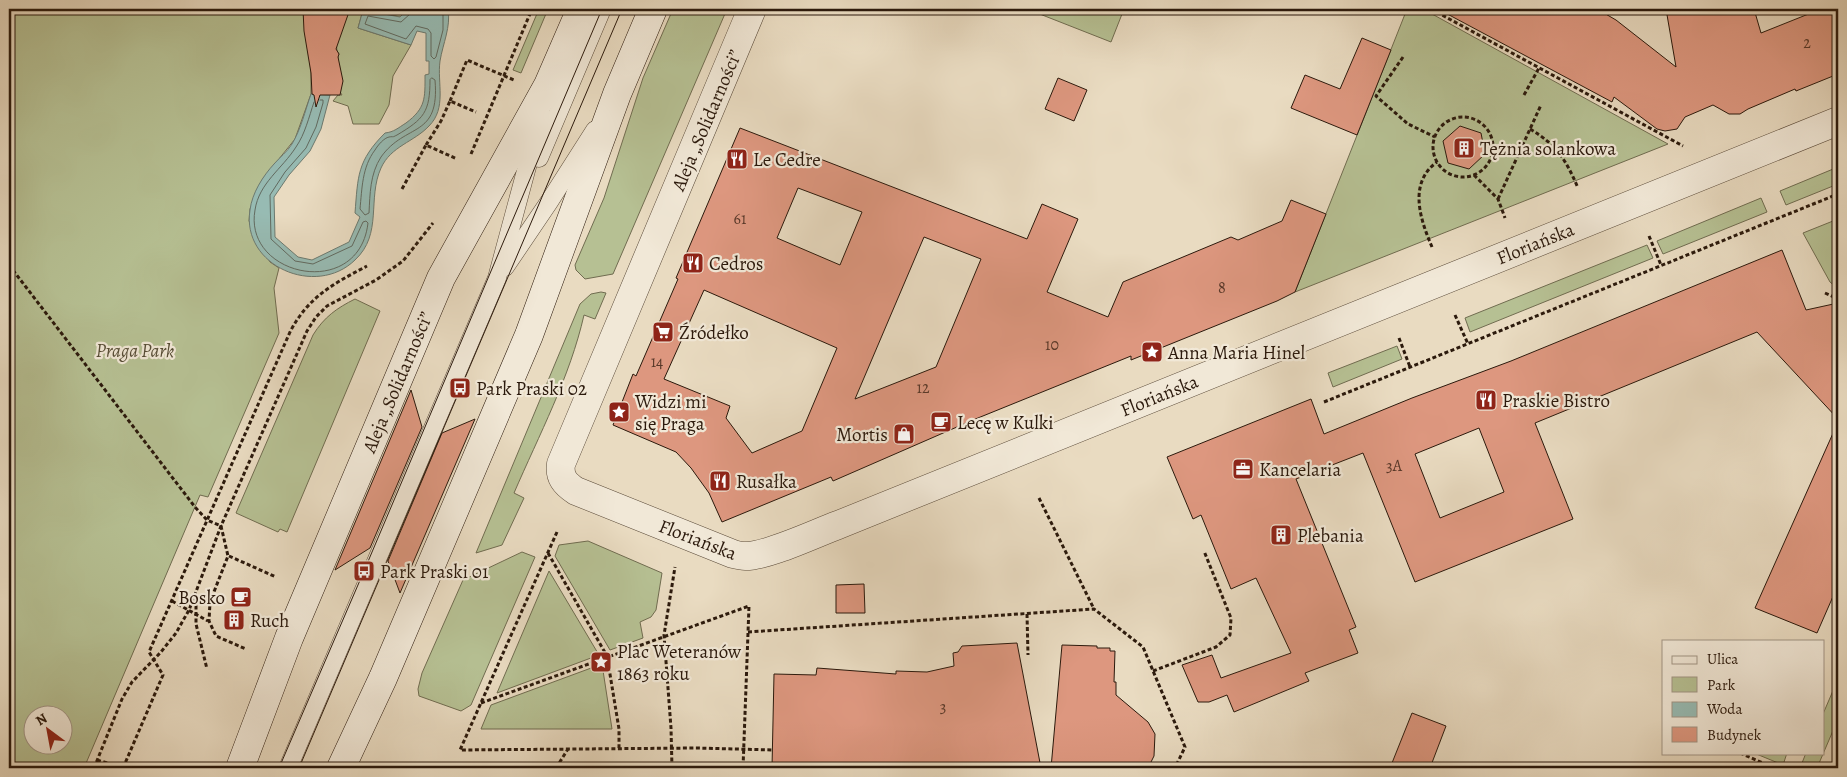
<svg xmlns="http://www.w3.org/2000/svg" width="1847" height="777" font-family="Alegreya,serif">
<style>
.green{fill:#b6c093;stroke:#706c50;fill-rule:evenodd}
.water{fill:#97bbb3;stroke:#6c7a70}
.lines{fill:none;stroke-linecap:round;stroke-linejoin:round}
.shore{stroke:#616a60;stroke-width:1}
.building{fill:#dd977f;stroke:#2b190c;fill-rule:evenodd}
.service-casing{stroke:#5a4a39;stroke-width:19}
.minor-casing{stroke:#5a4a39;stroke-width:29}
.secondary-casing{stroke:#2b190c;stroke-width:29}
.path{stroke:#2b190c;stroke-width:3;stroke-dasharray:4 2.5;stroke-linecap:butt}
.service{stroke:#f1e8d7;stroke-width:18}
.minor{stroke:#f1e8d7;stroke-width:28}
.secondary{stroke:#f1e8d7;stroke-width:28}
.tram{stroke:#2b190c;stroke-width:1}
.labels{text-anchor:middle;stroke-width:4.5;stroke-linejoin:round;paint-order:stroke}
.number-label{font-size:16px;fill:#583829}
.street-label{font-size:19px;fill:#2b190c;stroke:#f1e8d7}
.poi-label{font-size:19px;fill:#2b190c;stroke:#f1e8d7;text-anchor:start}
.park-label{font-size:19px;font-style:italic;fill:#554b34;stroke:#f1e8d7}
</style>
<rect width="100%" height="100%" fill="#e9dbc1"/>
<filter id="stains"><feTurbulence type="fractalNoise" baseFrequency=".004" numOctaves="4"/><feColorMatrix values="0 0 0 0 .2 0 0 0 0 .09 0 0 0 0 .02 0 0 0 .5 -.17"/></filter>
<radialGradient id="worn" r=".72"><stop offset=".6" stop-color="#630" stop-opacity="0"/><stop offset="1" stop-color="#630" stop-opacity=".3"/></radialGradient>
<g class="green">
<path d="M9,9H305L304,16L311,67V94L295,139L262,180L250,209L249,221L270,262L279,268L274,288L279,333L208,497L200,495L84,768H9ZM32,714H62V744H32Z"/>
<path d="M333,9L363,10L358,28L411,45L393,76L389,105L379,124H353L348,106L333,101L338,95H342L339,90L338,57L339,54L337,51Z"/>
<path d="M366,9H408L400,17Z"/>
<path d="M539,9H548L521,73L513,70Z"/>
<path d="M673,9H727L613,274L585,279L576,270L575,265L604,198L643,78Z"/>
<path d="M1027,9H1124L1111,42Z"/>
<path d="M1407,9H1423L1668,144L1295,292Z"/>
<path d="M1838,167V184L1786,205L1780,191Z"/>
<path d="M1761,198L1767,212L1663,254L1657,241Z"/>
<path d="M1838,219V289L1830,282L1803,233Z"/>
<path d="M1647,245L1653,258L1470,332L1465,318Z"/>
<path d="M601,292L606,293L595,319L584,315C570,377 539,435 514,493L524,498L502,545L476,553L580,304L591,294Z"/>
<path d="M355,299L380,311L287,532L280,529L278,532L236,513L313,335C324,317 337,308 355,299Z"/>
<path d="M1397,346L1402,359L1333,387L1328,373Z"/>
<path d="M588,541L662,573L656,610L651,617L640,622L643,638L610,650L555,556L559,545Z"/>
<path d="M522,552L535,557L471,705L461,711L419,696L418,689L422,673L463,580Z"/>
<path d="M549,571L599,655L497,693Z"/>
<path d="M602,664L612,729H481L491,705Z"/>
<path d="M1838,679V719L1817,768H1800L1806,753H1823V714Z"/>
<path d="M1754,753H1787L1783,765Z"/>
</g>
<path class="water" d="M408,9H448C451,27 443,43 440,61C437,83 447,108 429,126C414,142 391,146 381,168C367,199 383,234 355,260C316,298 241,266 250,210C252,193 263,176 274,164C280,157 287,152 292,144C301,129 305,111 311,94L330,95L321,129L310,151L289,175L274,197L275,237L298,257L312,260L349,242L360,217L355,213C358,176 357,161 385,133C394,132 398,128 406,123C426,108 425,98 425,75L429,74V61H426V33L417,31L411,45L358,28L363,10L400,17Z"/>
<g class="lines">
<g class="shore">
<path d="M411,9L410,14L401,22L368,16L365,24L406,39L416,26L428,29L431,33V56L434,59L436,57L443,30V9"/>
<path d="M432,78L435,80C440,139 406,122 381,157C370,174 370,194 369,213L365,215L360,209C362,189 362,167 375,150C378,145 384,138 389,137C395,136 391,138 397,135C424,119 430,112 430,80Z"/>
<path d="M314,102C309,117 305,134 296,147C282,169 259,183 255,210C243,277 359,301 368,223L366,221L363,222L352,246L313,264L295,261L271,239L270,195L285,172L306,148L316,127L323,103V100H320"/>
</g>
</g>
<g class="building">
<path d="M303,9H350L336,49L339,54L338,57L343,81L340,95H320L316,107L314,95L312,94L311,73L304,31Z"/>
<path d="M1438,9H1597L1616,20L1676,67L1666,9H1754L1761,33L1821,9H1838V74L1796,91L1795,89L1748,109L1740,114H1729L1713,105L1685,117L1677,129L1665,131L1657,129L1614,97L1612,102Z"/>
<path d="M1362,38L1391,50L1357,135L1291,108L1305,75L1340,89Z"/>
<path d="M1058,78L1087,90L1074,121L1045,109Z"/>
<path d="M1460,126L1481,133L1485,154L1469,169L1448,163L1443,141Z"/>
<path d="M740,128L1027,239L1042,204L1078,219L1047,292L1108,317L1123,282L1231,237L1238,240L1282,221L1291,200L1326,214L1295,292L1277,301L1131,360V356L973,420L833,481L831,477L722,522L709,493L691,468L676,452L613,425L633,374L636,376L678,279L676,278ZM798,188L862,212L840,265L777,238ZM924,237L981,259L936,367L855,399ZM704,290L837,348L802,431L752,453L726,418L730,406L664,379Z"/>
<path d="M1782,250L1806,310L1838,303V419L1757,332L1535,423L1573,519L1415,582L1363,453L1296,479L1356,627L1349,630L1358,653L1305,673L1309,681L1234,712L1227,695L1209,702H1198L1182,665L1212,655L1221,678L1291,653L1256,578L1231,589L1201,515L1193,519L1167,457L1311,399L1324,434L1412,398L1511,361ZM1479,428L1504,492L1440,518L1415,454Z"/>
<path d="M411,390L422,427L370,548L335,570Z"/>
<path d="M475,419L400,593L388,561L442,433Z"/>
<path d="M1838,422V585L1817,633L1755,608Z"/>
<path d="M864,584L865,613H836V585Z"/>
<path d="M1017,643L1041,768H772L774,674L816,675L817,668L896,674V671L927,672L954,666L953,653L958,652L962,646Z"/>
<path d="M1062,645L1097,646V648H1110V651H1115L1114,682H1116V695L1148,722L1155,734L1154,756L1148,768H1051Z"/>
<path d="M1412,713L1446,726L1430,768H1390Z"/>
</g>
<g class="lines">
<g class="service-casing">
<g id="service">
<path d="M539,158L602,9"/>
<path d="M505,267L549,202L595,130"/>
<path d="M288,768L497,278L541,115"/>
</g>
</g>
<g class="minor-casing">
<path id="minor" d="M752,9L561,464C559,477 565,484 576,491L733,554C737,555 741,556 745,556C766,557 816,533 838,525L1838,121"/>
</g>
<g class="secondary-casing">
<g id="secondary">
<path d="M240,768L289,638L441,278L548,85L581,9"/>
<path d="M341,768L383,678L529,335L617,94L653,9"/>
</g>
</g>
<g class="path">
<path d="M1431,9L1683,146"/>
<path d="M1403,57L1376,96L1408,124L1435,137"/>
<path d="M1524,95L1539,68"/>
<path d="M450,101L467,60L514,80"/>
<circle cx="1463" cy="147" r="30"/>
<path d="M1530,129C1557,145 1566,160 1578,188"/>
<path d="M426,145L441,121L450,101L476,112"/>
<path d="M471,154L532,9"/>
<path d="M1474,175L1498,199L1505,218"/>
<path d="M402,189L426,145L457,159"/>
<path d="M1498,199L1541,105"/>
<path d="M1649,236L1661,265"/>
<path d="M1432,247C1420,219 1408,183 1437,162"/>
<path d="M9,265L195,507L207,520L221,526L228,556L210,602L209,621L216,636L246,649"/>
<path d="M1825,293L1838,299"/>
<path d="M1455,315L1468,344"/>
<path d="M1399,338L1410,367"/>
<path d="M1324,402L1838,194"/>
<path d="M1039,498L1094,609"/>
<path d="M557,532L460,750L697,748L773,750"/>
<path d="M548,553L607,656L619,729V748"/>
<path d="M229,556L276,577"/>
<path d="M196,599V624L207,669"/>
<path d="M172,601L208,621"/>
<path d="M1027,614L1028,655"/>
<path d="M748,632L1094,609L1143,647L1185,747L1175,768"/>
<path d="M1153,671L1216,647L1230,635L1231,618L1204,551"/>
<path d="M481,703L749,606L743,768"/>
<path d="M1740,753L1774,768"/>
<path d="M97,760L125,768"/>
<path d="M94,768L122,699L132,682L161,652L176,633L189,610L221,526L307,331L316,317L327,306L376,280L403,261L433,223"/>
<path d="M123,768L163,675L149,652L290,332C308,297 333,284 367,266"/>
<path d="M556,768L568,749"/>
<path d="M672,768L671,728L664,635L675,567"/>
</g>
<use href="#service" class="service"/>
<use href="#minor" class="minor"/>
<use href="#secondary" class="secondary"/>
<g class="tram">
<path d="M279,768L364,571L602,9"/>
<path d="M299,768L622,9"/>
</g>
</g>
<defs>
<g id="building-square" transform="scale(1.125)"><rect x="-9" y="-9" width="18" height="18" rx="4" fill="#8f2418" stroke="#f1e8d7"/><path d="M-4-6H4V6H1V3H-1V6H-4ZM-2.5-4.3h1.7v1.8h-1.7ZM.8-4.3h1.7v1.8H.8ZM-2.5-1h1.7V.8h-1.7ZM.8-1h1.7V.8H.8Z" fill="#fff"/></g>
<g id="restaurant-square" transform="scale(1.125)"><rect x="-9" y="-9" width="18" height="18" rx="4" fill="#8f2418" stroke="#f1e8d7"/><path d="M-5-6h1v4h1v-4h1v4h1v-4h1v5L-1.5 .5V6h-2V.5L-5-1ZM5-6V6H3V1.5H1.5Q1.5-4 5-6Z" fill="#fff"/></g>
<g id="supermarket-square" transform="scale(1.125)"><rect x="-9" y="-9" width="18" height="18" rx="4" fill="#8f2418" stroke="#f1e8d7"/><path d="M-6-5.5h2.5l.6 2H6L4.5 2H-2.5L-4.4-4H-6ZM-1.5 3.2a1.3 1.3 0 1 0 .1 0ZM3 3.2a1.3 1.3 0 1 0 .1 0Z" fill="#fff"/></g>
<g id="sight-square" transform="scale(1.125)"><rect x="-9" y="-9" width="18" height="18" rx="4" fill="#8f2418" stroke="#f1e8d7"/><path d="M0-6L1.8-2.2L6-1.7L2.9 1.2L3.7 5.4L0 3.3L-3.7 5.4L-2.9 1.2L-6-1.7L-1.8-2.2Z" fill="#fff"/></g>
<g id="bus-square" transform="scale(1.125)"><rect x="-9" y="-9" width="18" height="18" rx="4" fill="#8f2418" stroke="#f1e8d7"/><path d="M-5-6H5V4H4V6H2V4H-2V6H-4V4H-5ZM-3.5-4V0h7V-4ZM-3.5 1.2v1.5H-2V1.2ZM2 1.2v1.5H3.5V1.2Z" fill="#fff"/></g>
<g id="cafe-square" transform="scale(1.125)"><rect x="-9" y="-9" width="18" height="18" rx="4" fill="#8f2418" stroke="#f1e8d7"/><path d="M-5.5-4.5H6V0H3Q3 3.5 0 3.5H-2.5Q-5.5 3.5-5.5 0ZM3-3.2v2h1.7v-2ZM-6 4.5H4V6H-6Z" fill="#fff"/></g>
<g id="shop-square" transform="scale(1.125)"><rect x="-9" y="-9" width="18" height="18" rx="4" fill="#8f2418" stroke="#f1e8d7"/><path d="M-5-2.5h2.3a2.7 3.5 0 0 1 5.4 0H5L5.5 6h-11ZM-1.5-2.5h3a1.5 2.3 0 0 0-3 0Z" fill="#fff"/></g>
<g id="office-square" transform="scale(1.125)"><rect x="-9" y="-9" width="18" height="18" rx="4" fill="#8f2418" stroke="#f1e8d7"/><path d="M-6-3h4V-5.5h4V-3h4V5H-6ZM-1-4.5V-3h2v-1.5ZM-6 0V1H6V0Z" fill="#fff"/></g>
</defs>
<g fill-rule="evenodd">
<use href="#building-square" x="1464" y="148"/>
<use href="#restaurant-square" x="737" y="159"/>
<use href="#restaurant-square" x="693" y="263"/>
<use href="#supermarket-square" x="663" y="332"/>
<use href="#sight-square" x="1152" y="352"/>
<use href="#bus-square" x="460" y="388"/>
<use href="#restaurant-square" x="1486" y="400"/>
<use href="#sight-square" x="619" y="412"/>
<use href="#cafe-square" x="941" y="422"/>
<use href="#shop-square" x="904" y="434"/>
<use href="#office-square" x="1243" y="469"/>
<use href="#restaurant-square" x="720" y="481"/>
<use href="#building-square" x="1281" y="535"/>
<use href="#bus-square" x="364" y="571"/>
<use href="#cafe-square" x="241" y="597"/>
<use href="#building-square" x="234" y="620"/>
<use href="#sight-square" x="601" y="662"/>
</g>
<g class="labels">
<g class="number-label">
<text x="1807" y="48">2</text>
<text x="740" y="224">61</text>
<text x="1222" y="293">8</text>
<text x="1052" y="350">10</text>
<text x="657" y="367">14</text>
<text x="923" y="393">12</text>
<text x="1394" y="471">3A</text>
<text x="943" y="712">3</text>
</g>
<g class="street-label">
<text transform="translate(706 120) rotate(-67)" y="7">Aleja „Solidarności”</text>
<text transform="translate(1535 243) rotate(-22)" y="7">Floriańska</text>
<text transform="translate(397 382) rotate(-67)" y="7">Aleja „Solidarności”</text>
<text transform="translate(1159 395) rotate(-22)" y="7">Floriańska</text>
<text transform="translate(698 539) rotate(21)" y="7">Floriańska</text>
</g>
<g class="poi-label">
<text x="1480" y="155">Tężnia solankowa</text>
<text x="753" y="166">Le Cedre</text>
<text x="709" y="270">Cedros</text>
<text x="679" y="339">Źródełko</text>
<text x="1168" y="359">Anna Maria Hinel</text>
<text x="476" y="395">Park Praski 02</text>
<text x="1502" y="407">Praskie Bistro</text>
<text x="635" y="408">Widzi mi<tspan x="635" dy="22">się Praga</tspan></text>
<text x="957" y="429">Lecę w Kulki</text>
<text x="888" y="441" text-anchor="end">Mortis</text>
<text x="1259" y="476">Kancelaria</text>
<text x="736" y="488">Rusałka</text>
<text x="1297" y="542">Plebania</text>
<text x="380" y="578">Park Praski 01</text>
<text x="225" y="604" text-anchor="end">Bosko</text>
<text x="250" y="627">Ruch</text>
<text x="617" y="658">Plac Weteranów<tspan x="617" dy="22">1863 roku</tspan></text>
</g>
<g class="park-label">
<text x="135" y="357">Praga Park</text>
</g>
</g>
<rect width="1847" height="777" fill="none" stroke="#e9dbc1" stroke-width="30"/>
<rect x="10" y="10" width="1827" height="757" fill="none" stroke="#2b190c" stroke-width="2.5"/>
<rect x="15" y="15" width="1817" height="747" fill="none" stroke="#2b190c"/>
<rect x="1662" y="640" width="162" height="115" fill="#f1e8d7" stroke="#a29586"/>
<rect x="1672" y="656" width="25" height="8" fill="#f1e8d7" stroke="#a29586"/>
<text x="1707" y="664" font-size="15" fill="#2b190c">Ulica</text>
<rect x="1672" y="677" width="25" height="15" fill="#b6c093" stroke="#a29586"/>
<text x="1707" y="690" font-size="15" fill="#2b190c">Park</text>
<rect x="1672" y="702" width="25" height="15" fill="#97bbb3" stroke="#a29586"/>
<text x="1707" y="714" font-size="15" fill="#2b190c">Woda</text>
<rect x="1672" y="727" width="25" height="15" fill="#dd977f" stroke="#a29586"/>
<text x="1707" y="740" font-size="15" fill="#2b190c">Budynek</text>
<g transform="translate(48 730) rotate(328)"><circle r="24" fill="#f1e8d7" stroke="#a29586"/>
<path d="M0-4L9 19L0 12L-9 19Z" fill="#8f2418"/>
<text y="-8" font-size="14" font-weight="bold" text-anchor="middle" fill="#2b190c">N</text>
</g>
<rect width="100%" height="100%" filter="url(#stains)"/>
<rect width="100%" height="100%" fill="url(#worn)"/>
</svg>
